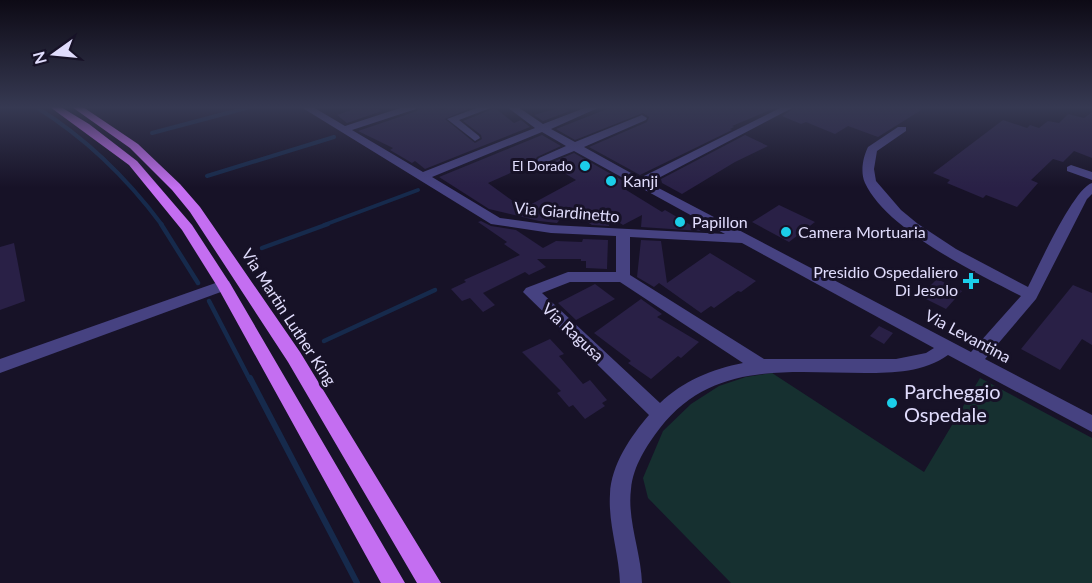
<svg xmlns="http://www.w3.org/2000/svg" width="1092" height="583" font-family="Lato,sans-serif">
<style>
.green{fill:#163030}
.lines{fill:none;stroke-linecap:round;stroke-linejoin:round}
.stream-far2{stroke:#162a4c;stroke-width:4}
.stream-far1{stroke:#162a4c;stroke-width:4.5}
.stream{stroke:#162a4c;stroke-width:6}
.building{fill:#292046;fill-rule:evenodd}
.minor{fill:#464281;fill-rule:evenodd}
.major{fill:#c46ef1;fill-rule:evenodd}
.poi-dot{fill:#1bcee9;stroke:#171227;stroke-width:2}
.labels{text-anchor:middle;stroke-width:6;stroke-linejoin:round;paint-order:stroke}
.far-poi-label{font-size:14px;fill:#e0dcfc;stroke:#171227;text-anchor:end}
.poi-label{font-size:16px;fill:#e0dcfc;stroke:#171227;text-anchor:start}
.street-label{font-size:16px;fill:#e0dcfc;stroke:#171227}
.near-poi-label{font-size:20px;fill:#e0dcfc;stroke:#171227;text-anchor:start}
</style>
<rect width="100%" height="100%" fill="#171227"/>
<path class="green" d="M772,373L924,472L980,378L1092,438V583H731L648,498L643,478L663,431L691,404L719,386L746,377Z"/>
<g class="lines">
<g class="stream-far2">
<path d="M36,107C86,138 127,178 162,225"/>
<path d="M152,133L250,107"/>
<path d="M207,176L334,137"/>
<path d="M324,225L418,190"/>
</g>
<g class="stream-far1">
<path d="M161,224L198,283"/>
<path d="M262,248L328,224"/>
<path d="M209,301L250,380"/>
<path d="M324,341L435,290"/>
</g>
<path class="stream" d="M250,378L357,583"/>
</g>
<g class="building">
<path d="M359,107H375L382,111L347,123L337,115Z"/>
<path d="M419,107H436L442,110L451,107H473L445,119L475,143L482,139L481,135L463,121L495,108L514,123L521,120L530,127L425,169L415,161L412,163L390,150L393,148L358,131L417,111Z"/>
<path d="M561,107L570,111L543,121L534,115Z"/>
<path d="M612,107H778L732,126L734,127L730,129L732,130L640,175L589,147L647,122L649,117L643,113L575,140L556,129Z"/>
<path d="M796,107H926L878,137L848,126L835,134L806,122L801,124L782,116Z"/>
<path d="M1092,112V158L1074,151L1063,162L1053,159L1031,180L1038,183L1017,207L986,195L983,198L947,183L950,180L933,173L1003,120L1027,128L1030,125L1039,128L1048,121L1059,123L1068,114L1084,118Z"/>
<path d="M542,135L561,146L537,157L532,164L534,168H544L548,164L574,153L627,183L623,185L626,187L623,188L662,212L665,210L701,231L641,227L642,215L623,225L609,216V226L592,225L568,210L557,223L539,221L489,209L439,177ZM551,165L576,180L528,206L521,207L488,183L524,167L534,173Z"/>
<path d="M745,135L768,146L735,162L682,194L662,183L661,179Z"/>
<path d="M779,205L815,222L789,242L752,222Z"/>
<path d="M481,221L491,226L516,230L543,248L556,241L582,242L583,239L608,240L607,269L586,268V261H581V259H537L546,267L529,275L525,272L483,293L495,305L483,312L470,298L462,301L451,289L466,282L464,280L520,255L504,244L507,242L478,222Z"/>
<path d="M641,240L661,241L667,283L710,253L756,281L741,292L738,291L714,308L711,306L701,313L659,283L654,287L637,277Z"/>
<path d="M14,243L25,301L0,310V247Z"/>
<path d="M937,279L962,291L946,309L920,296Z"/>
<path d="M595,284L615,299L576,320L558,303Z"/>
<path d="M1073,285L1092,293V345L1082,339L1060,370L1021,349Z"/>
<path d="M641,299L662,314L657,317L699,342L681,358L678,356L651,379L628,363L631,361L594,333Z"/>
<path d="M879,326L893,333L884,344L870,336Z"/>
<path d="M550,339L564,354L559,356L583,384L590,380L607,400L602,403L605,406L585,419L573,405L569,407L557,393L561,391L522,352Z"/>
</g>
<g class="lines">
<g class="minor">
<path d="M301,107H313L345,126L403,107H417L416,109L352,130L423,172L535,128L507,107H518L543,124L587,107H600L551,129L575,142L642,115L647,118L646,120L584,147L640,178L782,107H794L649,183L971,352L1021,296C976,273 887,230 865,183C860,172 863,157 868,147L898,127H906V131L877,151L874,169L876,181L901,210L918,224L956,249L1028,287C1038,267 1074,188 1092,183V194L1087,199L1036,299L985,359L1092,415V432L948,355C924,372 894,373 865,373C790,373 713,360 660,428C647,445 633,466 631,489C627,520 641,552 642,583H620C619,553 608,524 610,494C611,465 631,436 649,415L523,292L526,288L568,272H616V236L551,233L491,224ZM542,132L566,146L539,158L534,164L536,166H544L547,162L574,151L725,234L551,225L500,218L432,177ZM630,237L742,243L934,348L926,353L896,359H764L630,275ZM570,282H620L743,363C712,369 683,381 660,403L542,293Z"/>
<path d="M479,107H493L459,120L479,136L480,138L475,141L447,119Z"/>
<path d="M1071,165L1092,172V180L1067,171V167Z"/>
<path d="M224,280L229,281L231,285L229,289L0,373V359Z"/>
</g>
<g class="major">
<path d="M50,107H61L89,124L137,161L192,225L231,285L405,583H381L217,286L182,230L129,165Z"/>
<path d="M72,107H83L138,144L180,184L200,207L300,352L441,583H417L288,362L190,212L172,190L130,148Z"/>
</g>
</g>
<linearGradient id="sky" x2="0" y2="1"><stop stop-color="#0d0a15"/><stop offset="0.57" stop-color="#363952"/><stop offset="1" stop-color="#363952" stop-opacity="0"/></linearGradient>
<rect width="1092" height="188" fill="url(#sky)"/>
<g class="poi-dot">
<circle cx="585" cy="166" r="6"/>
<circle cx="611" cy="181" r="6"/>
<circle cx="680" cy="222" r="6"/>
<circle cx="786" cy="232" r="6"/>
<path d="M968 272h6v6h6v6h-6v6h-6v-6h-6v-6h6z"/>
<circle cx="892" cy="403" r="6"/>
</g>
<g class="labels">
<g class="far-poi-label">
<text x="573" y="171">El Dorado</text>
</g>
<g class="poi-label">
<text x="623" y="187">Kanji</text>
<text x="692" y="228">Papillon</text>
<text x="798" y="238">Camera Mortuaria</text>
<text x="958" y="278" text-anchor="end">Presidio Ospedaliero<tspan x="958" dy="18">Di Jesolo</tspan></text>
</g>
<g class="street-label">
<text transform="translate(567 212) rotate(5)" y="6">Via Giardinetto</text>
<text transform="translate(289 317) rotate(57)" y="6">Via Martin Luther King</text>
<text transform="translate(573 332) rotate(43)" y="6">Via Ragusa</text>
<text transform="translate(968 336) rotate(28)" y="6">Via Levantina</text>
</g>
<g class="near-poi-label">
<text x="904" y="399">Parcheggio<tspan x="904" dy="23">Ospedale</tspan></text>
</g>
</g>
<g transform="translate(54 54) rotate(255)" stroke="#171227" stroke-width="4.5" paint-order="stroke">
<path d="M0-4.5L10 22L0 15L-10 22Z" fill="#e0dcfc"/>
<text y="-9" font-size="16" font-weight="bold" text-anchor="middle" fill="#e0dcfc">N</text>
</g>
</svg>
